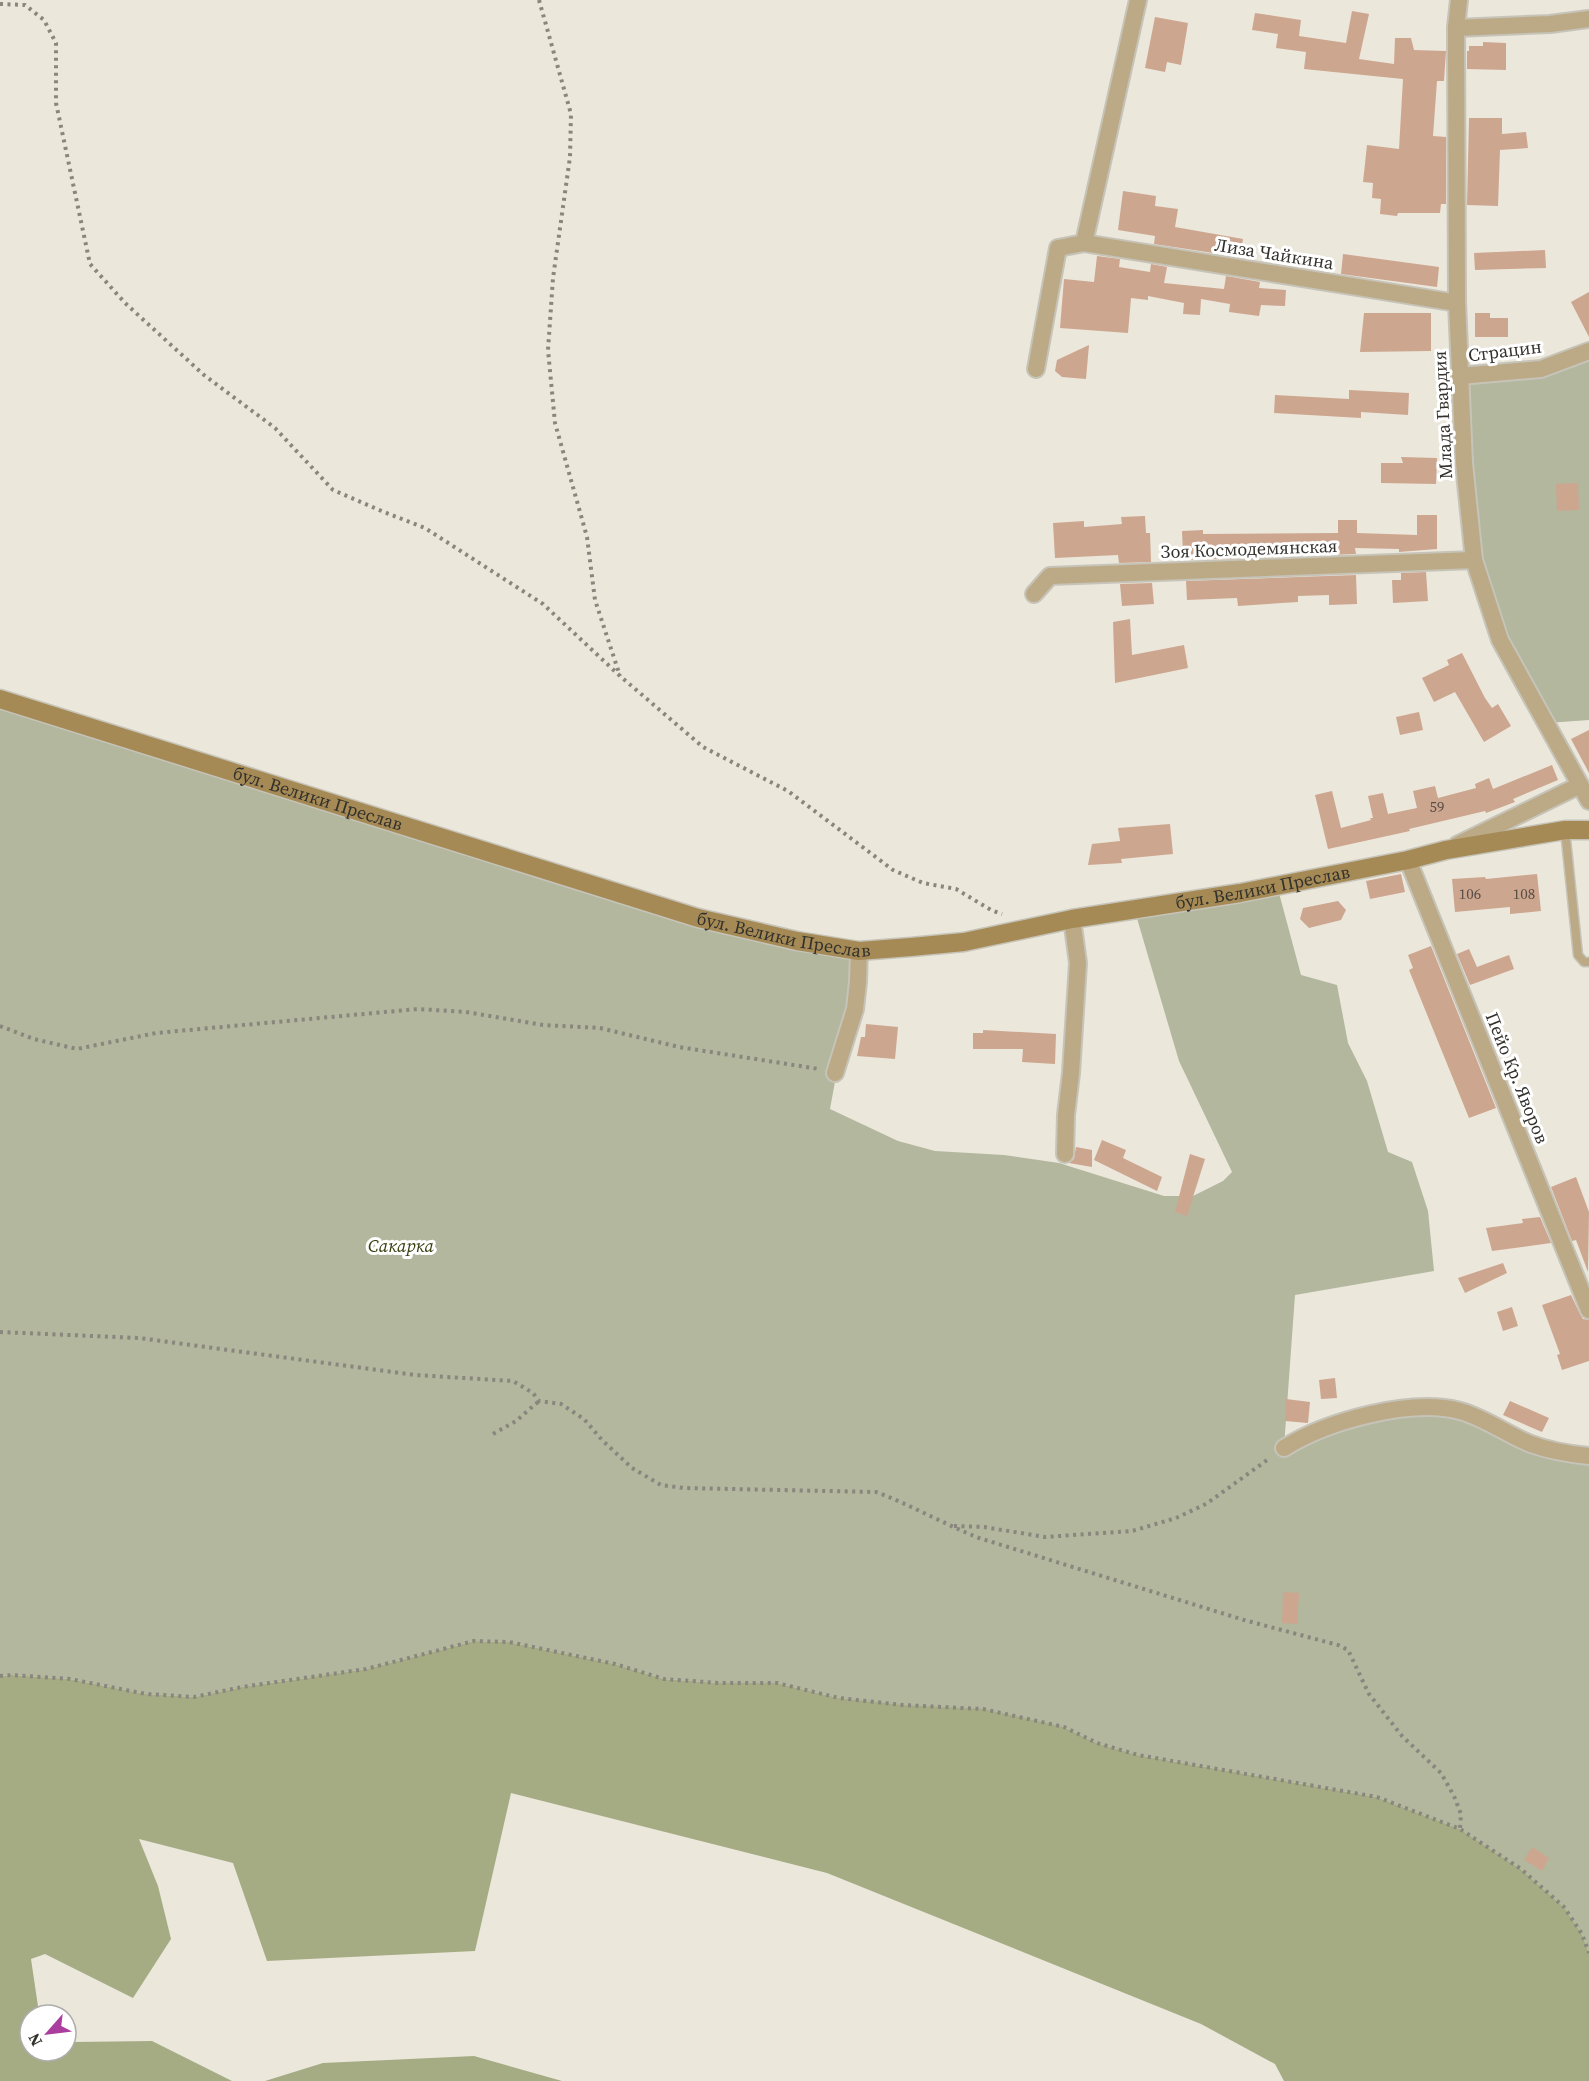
<svg xmlns="http://www.w3.org/2000/svg" width="1589" height="2081" font-family="'Source Serif 4',serif">
<style>
.green{fill:#b2b79e}
.forest{fill:#a5ac84}
.building{fill:#cda690}
.lines{fill:none;stroke-linecap:round;stroke-linejoin:round}
.service-casing{stroke:#c6c3b8;stroke-width:11}
.minor-casing{stroke:#c6c3b8;stroke-width:20}
.secondary-casing{stroke:#c6c3b8;stroke-width:21}
.path{stroke:#89867e;stroke-width:4;stroke-dasharray:3 4.5;stroke-linecap:butt}
.service{stroke:#bca986;stroke-width:8}
.minor{stroke:#bca986;stroke-width:16}
.secondary{stroke:#a68a55;stroke-width:18}
.labels{text-anchor:middle;stroke-width:6;stroke-linejoin:round;paint-order:stroke}
.number-label{font-size:15px;fill:#594e45}
.street-label{font-size:18px;fill:#32312c;stroke:#fff}
.park-label{font-size:18px;font-style:italic;fill:#383e0e;stroke:#fff}
</style>
<rect width="100%" height="100%" fill="#ebe7db"/>
<g class="green">
<path d="M1589,351V720L1547,723L1500,640L1474,560L1460,376L1540,369Z"/>
<path d="M0,699L698,918L859,951L830,1109L898,1141L935,1151L1004,1155L1059,1163L1164,1196H1193L1223,1181L1232,1172L1179,1061L1136,915L1279,893L1301,975L1337,985L1348,1043L1367,1081L1388,1152L1412,1162L1428,1211L1434,1271L1295,1295L1284,1447L1422,1406L1589,1456V1953L1582,1934L1564,1907L1521,1869L1460,1829L1377,1797L1138,1755L1097,1743L1064,1727L839,1698L777,1683H719L664,1679L615,1664L509,1642L474,1641L366,1669L242,1687L194,1697L146,1694L70,1679L12,1675L0,1676Z"/>
</g>
<g class="forest">
<path d="M474,1641L509,1642L615,1664L664,1679L719,1683H777L839,1698L902,1705L983,1709L1064,1727L1097,1743L1138,1755L1377,1797L1460,1829L1521,1869L1564,1907L1582,1934L1589,1953V2081H1284L1275,2064L1201,2024L827,1873L511,1793L475,1951L267,1961L233,1863L139,1839L158,1886L171,1939L133,1998L45,1954L31,1959L39,2013L42,2015H30V2051H66V2036L73,2042L152,2041L232,2081H0V1676L12,1675L70,1679L146,1694L194,1697L242,1687L366,1669Z"/>
<path d="M474,2056L562,2081H265L323,2063Z"/>
</g>
<g class="building">
<path d="M1352,11L1369,14L1359,59L1394,64L1395,38H1411L1414,50L1446,51L1444,81H1437L1433,136L1446,137V204H1441L1440,213H1398L1397,216L1380,214L1381,199L1372,198L1373,183L1363,182L1367,145L1399,149L1403,79L1304,69L1306,52L1276,48L1278,34L1252,30L1255,13L1301,20L1299,36L1346,43Z"/>
<path d="M1155,17L1188,23L1181,65L1167,62L1165,72L1145,68Z"/>
<path d="M1483,42L1506,43V70L1467,69V51H1469V46H1483Z"/>
<path d="M1469,118H1502V134L1526,132L1528,148L1500,150L1498,206L1467,205Z"/>
<path d="M1123,191L1156,196L1155,206L1178,209L1175,227L1243,239L1240,257L1154,244L1155,236L1118,230Z"/>
<path d="M1545,250L1546,268L1475,270L1474,253Z"/>
<path d="M1343,254L1439,267L1437,287L1341,274Z"/>
<path d="M1097,256L1120,259L1119,267L1150,272L1151,264L1167,267L1164,283L1224,289L1226,276L1260,282L1259,288L1286,290L1285,306L1261,305L1259,316L1229,312L1230,304L1201,299L1200,315L1183,314L1184,303L1148,296V300L1131,298L1128,333L1060,328L1064,279L1094,282Z"/>
<path d="M1589,292V337L1571,302Z"/>
<path d="M1364,313H1431V351L1360,352Z"/>
<path d="M1475,313H1490V318H1508V337H1475Z"/>
<path d="M1089,345L1086,379L1062,377L1055,371L1057,360Z"/>
<path d="M1349,390L1409,393L1408,415L1361,412V418L1274,413L1275,395L1349,399Z"/>
<path d="M1401,457L1437,458L1436,484L1381,483V463H1403Z"/>
<path d="M1578,483L1579,510L1557,511L1556,484Z"/>
<path d="M1417,515H1437V549L1399,552V549L1355,548L1356,554L1185,560L1183,554L1182,531L1203,530V534L1338,533V520H1357V533L1417,535Z"/>
<path d="M1145,516L1146,533H1150L1151,562L1119,563L1118,555L1055,558L1053,523L1084,521V527L1122,524L1121,517Z"/>
<path d="M1426,572L1428,601L1393,603L1392,580H1401V573Z"/>
<path d="M1356,575L1357,604L1329,605V595L1298,596V602L1238,606L1237,598L1187,600L1186,581Z"/>
<path d="M1152,583L1154,604L1122,606L1120,584Z"/>
<path d="M1130,619L1132,655L1184,645L1188,668L1115,683L1113,622Z"/>
<path d="M1462,653L1485,698L1492,708L1498,704L1511,726L1484,742L1455,692L1434,702L1422,678L1449,665L1447,660Z"/>
<path d="M1419,712L1423,730L1400,735L1396,717Z"/>
<path d="M1589,730V773L1571,739Z"/>
<path d="M1552,765L1558,780L1513,799L1515,802L1486,813L1485,811L1409,829L1410,831L1328,849L1315,795L1332,791L1341,828L1371,820L1370,818H1373L1368,796L1383,793L1388,814L1417,808L1413,791L1435,786L1438,798L1476,788L1475,784L1489,778L1493,789Z"/>
<path d="M1170,824L1173,854L1121,859L1122,863L1088,865L1092,844L1120,841L1118,828Z"/>
<path d="M1401,874L1405,892L1370,899L1366,881Z"/>
<path d="M1537,874L1541,911L1510,914V907L1455,912L1452,879L1485,877L1486,879Z"/>
<path d="M1338,901L1346,910L1341,920L1309,928L1300,919L1303,908Z"/>
<path d="M1431,946L1496,1108L1469,1118L1409,970L1413,968L1408,955Z"/>
<path d="M1469,949L1477,967L1509,955L1514,969L1470,985L1457,954Z"/>
<path d="M866,1024L898,1027L895,1059L857,1056L861,1037H865Z"/>
<path d="M983,1030L1056,1034L1055,1064L1022,1062L1023,1049H973V1033H983Z"/>
<path d="M1102,1140L1126,1150L1123,1158L1162,1177L1157,1191L1094,1160Z"/>
<path d="M1076,1147L1092,1150V1167L1069,1163L1074,1159Z"/>
<path d="M1190,1154L1205,1159L1187,1216L1175,1212Z"/>
<path d="M1576,1177L1589,1212L1588,1272L1576,1240L1572,1241L1551,1187Z"/>
<path d="M1540,1217L1551,1243L1492,1251L1486,1228L1523,1223L1522,1219Z"/>
<path d="M1503,1263L1507,1273L1465,1293L1458,1278Z"/>
<path d="M1571,1295L1580,1314L1583,1319L1589,1320V1361L1562,1370L1557,1355L1560,1354L1542,1305Z"/>
<path d="M1512,1307L1518,1326L1503,1331L1497,1312Z"/>
<path d="M1335,1378L1337,1398L1321,1399L1319,1380Z"/>
<path d="M1286,1399L1310,1402L1308,1423L1285,1421Z"/>
<path d="M1510,1401L1549,1418L1542,1432L1503,1415Z"/>
<path d="M1283,1592L1299,1593L1297,1624L1282,1623Z"/>
<path d="M1532,1847L1549,1858L1542,1871L1524,1860Z"/>
</g>
<g class="lines">
<g class="service-casing">
<path id="service" d="M1565,830L1578,955L1584,962H1589"/>
</g>
<g class="minor-casing">
<g id="minor">
<path d="M1459,0L1456,28L1457,303L1464,463L1474,560L1500,640L1589,801"/>
<path d="M1456,28L1550,24L1589,19"/>
<path d="M1084,243L1138,0"/>
<path d="M1036,369L1058,248L1084,243L1457,303"/>
<path d="M1460,376L1541,369L1589,351"/>
<path d="M1034,594L1050,576L1474,560"/>
<path d="M1457,845L1580,785"/>
<path d="M1408,860L1589,1310"/>
<path d="M835,1073L855,1009L858,982L859,951"/>
<path d="M1065,1154L1066,1115L1071,1073L1078,963L1072,919"/>
<path d="M1284,1448C1327,1421 1410,1398 1460,1411C1486,1418 1507,1435 1531,1444C1550,1451 1569,1454 1589,1456"/>
</g>
</g>
<g class="secondary-casing">
<g id="secondary">
<path id="s1" d="M0,699L698,918L797,941L859,951L911,947L964,942L1072,919L1240,893L1408,860L1446,850L1565,830H1589"/>
</g>
</g>
<g class="path">
<path d="M539,0L571,114L570,157L553,278L548,350L555,423L587,537L595,600L620,676"/>
<path d="M0,4L25,5L44,20L56,43V103L90,264L125,303L204,375L275,428L333,490L384,512L425,528L543,604L620,676L703,747L788,791L893,870L923,883L956,889L991,910L1002,914"/>
<path d="M0,1026L34,1039L77,1049L156,1033L418,1009L466,1012L543,1025L600,1028L679,1047L819,1069"/>
<path d="M0,1332L139,1338L415,1375L513,1381L533,1393L539,1401L561,1404L584,1419L602,1440L632,1468L661,1485L684,1488L876,1492C911,1505 944,1524 979,1538L1244,1620L1338,1645L1348,1650L1369,1694L1402,1736L1441,1773L1454,1796L1461,1814L1460,1829"/>
<path d="M493,1434L516,1421L539,1401"/>
<path d="M954,1526L984,1527L1045,1537L1132,1531L1176,1518L1206,1504L1270,1458"/>
<path d="M0,1676L12,1675L70,1679L146,1694L194,1697L242,1687L366,1669L474,1641L509,1642L615,1664L664,1679L719,1683H777L839,1698L902,1705L983,1709L1064,1727L1097,1743L1138,1755L1377,1797L1460,1829L1521,1869L1564,1907L1582,1934L1589,1953"/>
</g>
<use href="#service" class="service"/>
<use href="#minor" class="minor"/>
<use href="#secondary" class="secondary"/>
</g>
<g class="labels">
<g class="number-label">
<text x="1437" y="812">59</text>
<text x="1470" y="899">106</text>
<text x="1524" y="899">108</text>
</g>
<g class="street-label">
<text transform="translate(1274 254) rotate(9)" y="6">Лиза Чайкина</text>
<text transform="translate(1505 351) rotate(-7)" y="6">Страцин</text>
<text transform="translate(1443 415) rotate(-93)" y="6">Млада Гвардия</text>
<text transform="translate(1249 549) rotate(-2)" y="6">Зоя Космодемянская</text>
<text dy="6" stroke="none"><textPath href="#s1" startOffset="333">бул. Велики Преслав</textPath></text>
<text dy="6" stroke="none"><textPath href="#s1" startOffset="1305">бул. Велики Преслав</textPath></text>
<text dy="6" stroke="none"><textPath href="#s1" startOffset="819">бул. Велики Преслав</textPath></text>
<text transform="translate(1517 1078) rotate(68)" y="6">Пейо Кр. Яворов</text>
</g>
<g class="park-label">
<text x="401" y="1252">Сакарка</text>
</g>
</g>
<g transform="translate(48 2033) rotate(242)"><circle r="28" fill="#ffffff" stroke="#adadab" stroke-width="1.5"/>
<path d="M0-4.5L10 22L0 15L-10 22Z" fill="#aa3d9d"/>
<text y="-9" font-size="16" font-weight="bold" text-anchor="middle" fill="#32312c">N</text>
</g>
</svg>
